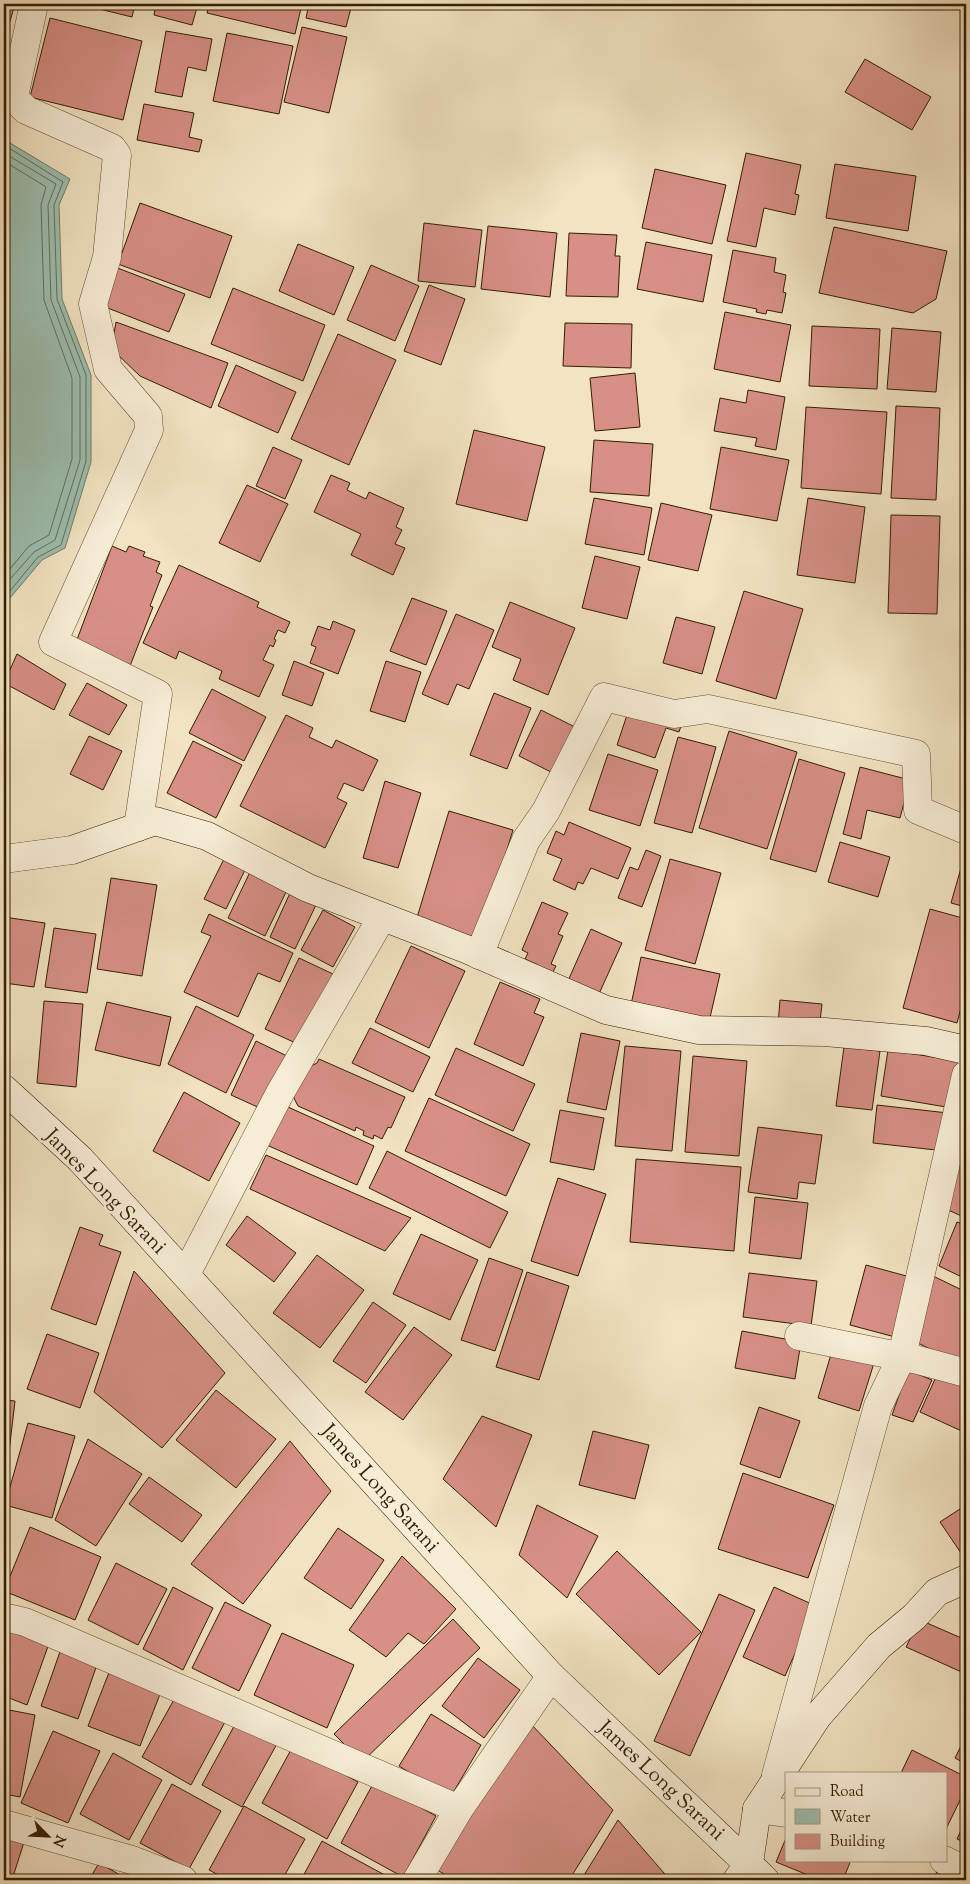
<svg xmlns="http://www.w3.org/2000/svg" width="970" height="1884" font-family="'Sorts Mill Goudy',serif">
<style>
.water{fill:#9cbeaf;stroke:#727e69}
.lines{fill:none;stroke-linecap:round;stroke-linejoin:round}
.shore{stroke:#686e58;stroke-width:1}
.building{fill:#d78f86;stroke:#331e00}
.street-casing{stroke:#634f30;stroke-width:29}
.secondary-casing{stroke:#331e00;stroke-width:29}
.street{stroke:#f7edd7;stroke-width:28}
.secondary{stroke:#f7edd7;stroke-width:28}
.labels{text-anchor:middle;stroke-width:5;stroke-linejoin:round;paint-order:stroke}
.street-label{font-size:21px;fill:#331e00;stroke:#f7edd7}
</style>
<rect width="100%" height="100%" fill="#f2e3c2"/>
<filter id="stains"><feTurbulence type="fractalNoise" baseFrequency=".004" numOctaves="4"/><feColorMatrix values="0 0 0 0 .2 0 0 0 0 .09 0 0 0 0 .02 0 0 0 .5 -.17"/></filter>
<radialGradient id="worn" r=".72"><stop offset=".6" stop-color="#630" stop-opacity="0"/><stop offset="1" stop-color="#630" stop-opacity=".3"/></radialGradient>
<path class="water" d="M4,142L10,143L70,179L59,205L62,299L91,375V462L65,548L42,560L10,598L4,597Z"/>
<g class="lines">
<g class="shore">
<path d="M4,147L9,148L63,182L54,205L57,299L86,375V461L61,545L38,557L9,592L4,593"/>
<path d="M4,153L56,184L48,205L51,300L80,377V460L55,540L34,552L4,586"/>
<path d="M4,161L46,187L41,205L44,300L72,378V459L49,535L29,546L4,576"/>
</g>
</g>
<g class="building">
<path d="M4,4H15L8,28L4,26Z"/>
<path d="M79,4H135L132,17Z"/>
<path d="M156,4H198L192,25L154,15Z"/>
<path d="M209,4H302L295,34L207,13Z"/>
<path d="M309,4H352L346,27L306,18Z"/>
<path d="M50,18L142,41L123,120L30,97Z"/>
<path d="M302,27L347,37L329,113L284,102Z"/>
<path d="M166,31L212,39L206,71L188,67L182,97L155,92Z"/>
<path d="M227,33L293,46L279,114L213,101Z"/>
<path d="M4,35L9,37L4,53Z"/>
<path d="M865,59L931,97L912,130L845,92Z"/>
<path d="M144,104L194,113L189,137L202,140L199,152L137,140Z"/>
<path d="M746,153L801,165L795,194L799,195L795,215L764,208L756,247L727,241Z"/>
<path d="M835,164L916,176L908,231L826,218Z"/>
<path d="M655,169L726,185L712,244L642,228Z"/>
<path d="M140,203L232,236L210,298L118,264Z"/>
<path d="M424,223L482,230L475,287L418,281Z"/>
<path d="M488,226L557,233L550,297L481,289Z"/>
<path d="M834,227L947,251L936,299L913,313L819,293Z"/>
<path d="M569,233L617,235L615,256H620L618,297L566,296Z"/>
<path d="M646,242L712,255L703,302L637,289Z"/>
<path d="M298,244L354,267L334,315L279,291Z"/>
<path d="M733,250L776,258L774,272L786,275L783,292L786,293L782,313L767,310L766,314L756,312L757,309L723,302Z"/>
<path d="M371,265L419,286L395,341L347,320Z"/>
<path d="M115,267L185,294L169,332L100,305Z"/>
<path d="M429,285L465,299L441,365L404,351Z"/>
<path d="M233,288L325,325L303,381L211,344Z"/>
<path d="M725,312L791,325L780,382L714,369Z"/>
<path d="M116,322L228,363L211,408L140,376L117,354L113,339Z"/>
<path d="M565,323L632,324L631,368L563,366Z"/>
<path d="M812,326L880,329L877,389L809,386Z"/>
<path d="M892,328L941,332L936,392L887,389Z"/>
<path d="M338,334L396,360L349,465L291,439Z"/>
<path d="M236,365L296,392L278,433L218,406Z"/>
<path d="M635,373L640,427L595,431L590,378Z"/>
<path d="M748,390L785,397L776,450L755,446L757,438L714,431L720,398L746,403Z"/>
<path d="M896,406L940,408L936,500L891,498Z"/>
<path d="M806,407L887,412L881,494L801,488Z"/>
<path d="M474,430L545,447L527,521L456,504Z"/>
<path d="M594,440L653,444L649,496L590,492Z"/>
<path d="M273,447L302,460L285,499L256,486Z"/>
<path d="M721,447L789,460L777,521L710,509Z"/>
<path d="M331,475L350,483L347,490L366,499L369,492L404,508L396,527L402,530L395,544L405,548L393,575L351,555L361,534L314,512Z"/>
<path d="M247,485L288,504L260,562L219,543Z"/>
<path d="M594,498L652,508L644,555L585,544Z"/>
<path d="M808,498L865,507L855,583L797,575Z"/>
<path d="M661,503L712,515L698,571L648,560Z"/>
<path d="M891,515L940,516L937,614L888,613Z"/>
<path d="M112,546L126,552L129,546L145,552L143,556L160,562L156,572L162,575L150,606L153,607L130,666L75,645Z"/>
<path d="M595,556L640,567L627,619L582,608Z"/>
<path d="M179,565L259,602L257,607L290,622L285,633L278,630L274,639L276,640L273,647L270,645L263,660L274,665L259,697L219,679L222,671L179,651L176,659L143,643Z"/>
<path d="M744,591L803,609L776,699L716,681Z"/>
<path d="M412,598L447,611L426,665L390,651Z"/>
<path d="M510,602L575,628L548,695L513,680L521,659L492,647Z"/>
<path d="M456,614L494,630L469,689L457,684L448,705L422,694Z"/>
<path d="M676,617L715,627L702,674L663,663Z"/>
<path d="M333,621L355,630L338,674L310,663L316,647L311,645L318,626L330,630Z"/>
<path d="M17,654L66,684L54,710L4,683Z"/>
<path d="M294,661L324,673L312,706L282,695Z"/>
<path d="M386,661L421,672L405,722L370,711Z"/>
<path d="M87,683L127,705L109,735L69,715Z"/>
<path d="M212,689L266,717L244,761L189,733Z"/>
<path d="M494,693L531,708L507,769L470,755Z"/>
<path d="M630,706L682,723L679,732L666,728L655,758L617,745Z"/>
<path d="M541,710L579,729L557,775L519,756Z"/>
<path d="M286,715L313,728L309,737L332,748L336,740L378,760L363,791L344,783L337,798L347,803L325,848L240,806Z"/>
<path d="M729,731L797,752L767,849L699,828Z"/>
<path d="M89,736L122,751L103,790L70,774Z"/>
<path d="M678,737L716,747L692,833L654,823Z"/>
<path d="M193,741L242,765L216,818L167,793Z"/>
<path d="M608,754L658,770L640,826L589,810Z"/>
<path d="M799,759L845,773L816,872L770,859Z"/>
<path d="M860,767L910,780L900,818L867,810L861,839L843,834Z"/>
<path d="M385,781L421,793L398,868L363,858Z"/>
<path d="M449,811L513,830L479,940L416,921Z"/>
<path d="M569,822L631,848L618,879L591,868L583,884L578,882L575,890L553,880L562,859L547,853L556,831L564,835Z"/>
<path d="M840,842L890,857L878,897L828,882Z"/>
<path d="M646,850L661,856L642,907L618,898L630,867L638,870Z"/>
<path d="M965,854H966V907L951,903Z"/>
<path d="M224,859L245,870L226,909L204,899Z"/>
<path d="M670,859L721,873L695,964L645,950Z"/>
<path d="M250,872L287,890L265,936L228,918Z"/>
<path d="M111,878L157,885L142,976L97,969Z"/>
<path d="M290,893L316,905L295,949L270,937Z"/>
<path d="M542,902L568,913L558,934L563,936L551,964L556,966L551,976L536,970L538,965L525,959L528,953L522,950Z"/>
<path d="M930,909L966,919V989L957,1023L903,1008Z"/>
<path d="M323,910L355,927L333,967L301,950Z"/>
<path d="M209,914L293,953L280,982L258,973L238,1017L184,992L211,936L201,932Z"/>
<path d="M4,917L45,923L34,987L4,983Z"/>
<path d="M54,928L96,934L87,993L45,987Z"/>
<path d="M591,929L622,943L598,996L567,983Z"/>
<path d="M411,946L465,971L429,1048L375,1022Z"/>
<path d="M641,957L720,974L709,1022L631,1005Z"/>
<path d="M299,958L333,974L300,1045L265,1029Z"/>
<path d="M500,982L540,999L534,1013L544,1017L523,1066L474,1044Z"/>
<path d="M780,1000L822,1004L819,1030L778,1025Z"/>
<path d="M44,1001L83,1004L76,1087L37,1083Z"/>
<path d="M107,1002L171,1017L160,1066L95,1050Z"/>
<path d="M196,1006L254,1035L226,1093L168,1064Z"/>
<path d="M370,1028L430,1057L413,1092L352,1063Z"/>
<path d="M581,1033L620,1041L606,1110L567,1102Z"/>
<path d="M256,1041L287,1056L262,1109L231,1095Z"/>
<path d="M625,1046L681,1051L672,1151L615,1146Z"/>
<path d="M844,1047L880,1051L872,1110L836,1106Z"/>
<path d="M456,1048L535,1084L513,1131L435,1095Z"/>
<path d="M888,1050L959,1061L952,1108L881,1096Z"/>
<path d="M693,1056L747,1061L739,1156L685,1152Z"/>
<path d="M319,1059L405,1097L391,1128L388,1127L382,1139L374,1135L373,1139L363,1135L364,1131L356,1127L355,1131L298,1106L290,1090L305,1069L317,1063Z"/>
<path d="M184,1092L240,1123L209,1181L153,1151Z"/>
<path d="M429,1098L530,1144L506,1196L405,1151Z"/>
<path d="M277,1102L374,1146L357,1185L260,1142Z"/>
<path d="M877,1105L948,1113L945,1151L873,1143Z"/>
<path d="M560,1110L604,1118L594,1170L550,1162Z"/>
<path d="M758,1127L822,1135L815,1184L799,1182L797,1199L748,1192Z"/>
<path d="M387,1151L508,1212L490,1248L369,1188Z"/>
<path d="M266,1155L411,1218L385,1251L250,1189Z"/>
<path d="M956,1158L966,1162V1218L946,1209Z"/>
<path d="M636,1159L741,1167L734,1251L630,1242Z"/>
<path d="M558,1178L606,1194L578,1276L531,1261Z"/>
<path d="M755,1197L808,1203L801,1259L749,1253Z"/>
<path d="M247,1216L296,1253L274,1282L226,1245Z"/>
<path d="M957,1222L966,1225V1279L939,1266Z"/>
<path d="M80,1227L103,1235L99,1245L121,1252L96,1325L51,1309Z"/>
<path d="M421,1234L478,1260L450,1320L393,1294Z"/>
<path d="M317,1255L364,1290L320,1348L273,1313Z"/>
<path d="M489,1258L523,1270L495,1351L461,1340Z"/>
<path d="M866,1265L910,1277L895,1337L850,1325Z"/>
<path d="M134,1271L225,1373L162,1448L94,1392Z"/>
<path d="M527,1272L569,1286L539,1380L496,1367Z"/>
<path d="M749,1273L817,1281L811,1326L743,1317Z"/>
<path d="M931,1275L966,1292V1367L916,1342Z"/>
<path d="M373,1302L406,1325L366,1383L333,1361Z"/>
<path d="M414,1327L452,1355L403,1420L365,1392Z"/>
<path d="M742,1331L801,1342L795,1379L735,1368Z"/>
<path d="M47,1334L99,1353L80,1408L27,1389Z"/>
<path d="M832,1351L874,1363L859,1411L818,1398Z"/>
<path d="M941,1366L966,1378V1433L920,1412Z"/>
<path d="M908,1370L932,1380L913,1422L892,1415Z"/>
<path d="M216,1390L276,1439L236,1488L176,1440Z"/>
<path d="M4,1400L15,1401L7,1469H4Z"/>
<path d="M759,1407L800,1421L780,1478L740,1464Z"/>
<path d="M482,1416L532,1435L496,1527L443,1479Z"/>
<path d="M28,1423L75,1436L52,1518L5,1505Z"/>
<path d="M593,1431L649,1445L635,1499L579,1485Z"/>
<path d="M88,1439L142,1474L96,1546L55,1520Z"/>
<path d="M290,1441L331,1491L243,1604L191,1564Z"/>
<path d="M743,1473L834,1505L808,1578L718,1549Z"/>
<path d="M149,1477L202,1515L182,1542L129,1504Z"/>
<path d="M537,1505L598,1536L567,1598L519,1555Z"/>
<path d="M966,1505V1558L965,1559L940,1522Z"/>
<path d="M30,1527L101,1557L75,1620L4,1591Z"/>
<path d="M338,1528L384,1560L351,1609L304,1578Z"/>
<path d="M617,1551L701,1632L659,1675L576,1594Z"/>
<path d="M402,1556L456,1609L424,1644L408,1633L386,1657L349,1630Z"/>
<path d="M116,1563L167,1589L138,1645L88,1620Z"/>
<path d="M173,1587L213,1608L183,1670L143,1649Z"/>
<path d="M774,1587L816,1606L785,1676L743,1657Z"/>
<path d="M719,1594L755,1610L690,1756L654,1741Z"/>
<path d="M225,1602L271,1625L239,1691L192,1668Z"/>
<path d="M453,1619L480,1648L362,1762L334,1734Z"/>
<path d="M920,1620L966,1640V1674L906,1647Z"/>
<path d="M9,1623L51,1638L27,1705L4,1696V1639Z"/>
<path d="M282,1633L354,1665L327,1728L254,1695Z"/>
<path d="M62,1646L99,1659L78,1719L41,1706Z"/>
<path d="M478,1658L520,1690L484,1738L442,1706Z"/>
<path d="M110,1670L162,1689L140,1746L88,1726Z"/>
<path d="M176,1696L225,1722L191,1785L142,1757Z"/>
<path d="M4,1709L35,1715L20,1797L4,1794Z"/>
<path d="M431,1714L481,1745L450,1798L399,1766Z"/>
<path d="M238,1719L278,1742L242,1807L202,1785Z"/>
<path d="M529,1722L613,1810L569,1880H453L436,1869Z"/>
<path d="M53,1731L100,1751L68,1823L21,1803Z"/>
<path d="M966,1736V1764L955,1758Z"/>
<path d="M293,1746L358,1782L327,1839L262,1803Z"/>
<path d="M912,1750L966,1777V1788L946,1829V1773H901Z"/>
<path d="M113,1753L162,1780L129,1840L80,1814Z"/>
<path d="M374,1782L436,1816L403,1877L341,1843Z"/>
<path d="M172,1784L221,1811L189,1869L140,1843Z"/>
<path d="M244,1806L305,1839L282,1880H228L209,1870Z"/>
<path d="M618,1820L670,1880H581Z"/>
<path d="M966,1820V1843L957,1839Z"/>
<path d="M4,1832L25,1839L12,1880H4Z"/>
<path d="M786,1838V1860H851L843,1880H820L776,1862Z"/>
<path d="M322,1841L394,1880H301Z"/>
<path d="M99,1863L129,1880H89Z"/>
<path d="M940,1865L966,1880H933Z"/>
</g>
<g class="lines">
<g class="street-casing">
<g id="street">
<path d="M34,4L15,92L16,100L26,110L112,148L117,155L107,257L93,304L108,369L148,416L149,430L53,642L158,694L138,827"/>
<path d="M479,955L526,840L546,811L604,697L674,714L708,709L916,754L918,810L966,830"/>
<path d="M186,1274L280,1093L382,917"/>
<path d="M799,1336L918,1360L966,1373"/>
<path d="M4,1617L25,1622L459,1809"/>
<path d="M776,1775L878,1406L902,1356L966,1075"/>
<path d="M757,1809L786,1813"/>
<path d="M4,1824L132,1860L183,1880"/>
<path d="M944,1860L966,1871"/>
<path d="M417,1880L459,1809L551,1676"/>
</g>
</g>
<g class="secondary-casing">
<g id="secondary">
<path d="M4,859L72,850L155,821L207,836L308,888L466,949L606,1010L699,1030L825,1032L926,1041L966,1050"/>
<path d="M4,1089L80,1159L551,1676L765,1880"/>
<path d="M737,1880L749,1863L757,1809L817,1717L879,1646L914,1617L937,1592L966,1579"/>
</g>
</g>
<use href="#street" class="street"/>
<use href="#secondary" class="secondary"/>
</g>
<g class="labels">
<g class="street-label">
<text transform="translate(106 1191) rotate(46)" y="7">James Long Sarani</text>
<text transform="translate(381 1488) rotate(48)" y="7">James Long Sarani</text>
<text transform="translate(662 1780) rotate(43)" y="7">James Long Sarani</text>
</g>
</g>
<rect width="970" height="1884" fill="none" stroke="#f2e3c2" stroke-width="20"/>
<rect x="5" y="5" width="960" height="1874" fill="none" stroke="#331e00" stroke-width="2.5"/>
<rect x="10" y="10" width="950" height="1864" fill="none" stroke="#331e00"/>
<rect x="785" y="1772" width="162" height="90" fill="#f7edd7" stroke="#a99a81"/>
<rect x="795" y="1788" width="25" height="8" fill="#f7edd7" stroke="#a99a81"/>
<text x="830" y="1796" font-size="15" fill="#331e00">Road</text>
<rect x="795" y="1809" width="25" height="15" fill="#9cbeaf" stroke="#a99a81"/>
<text x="830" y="1822" font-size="15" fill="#331e00">Water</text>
<rect x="795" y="1834" width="25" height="15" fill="#d78f86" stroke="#a99a81"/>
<text x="830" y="1846" font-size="15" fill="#331e00">Building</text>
<g transform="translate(48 1836) rotate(114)" stroke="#f7edd7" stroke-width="4" paint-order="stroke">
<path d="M0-4L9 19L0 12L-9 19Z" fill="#331e00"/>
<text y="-8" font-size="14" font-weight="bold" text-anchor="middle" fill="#331e00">N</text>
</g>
<rect width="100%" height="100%" filter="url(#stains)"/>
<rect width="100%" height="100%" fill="url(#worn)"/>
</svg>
